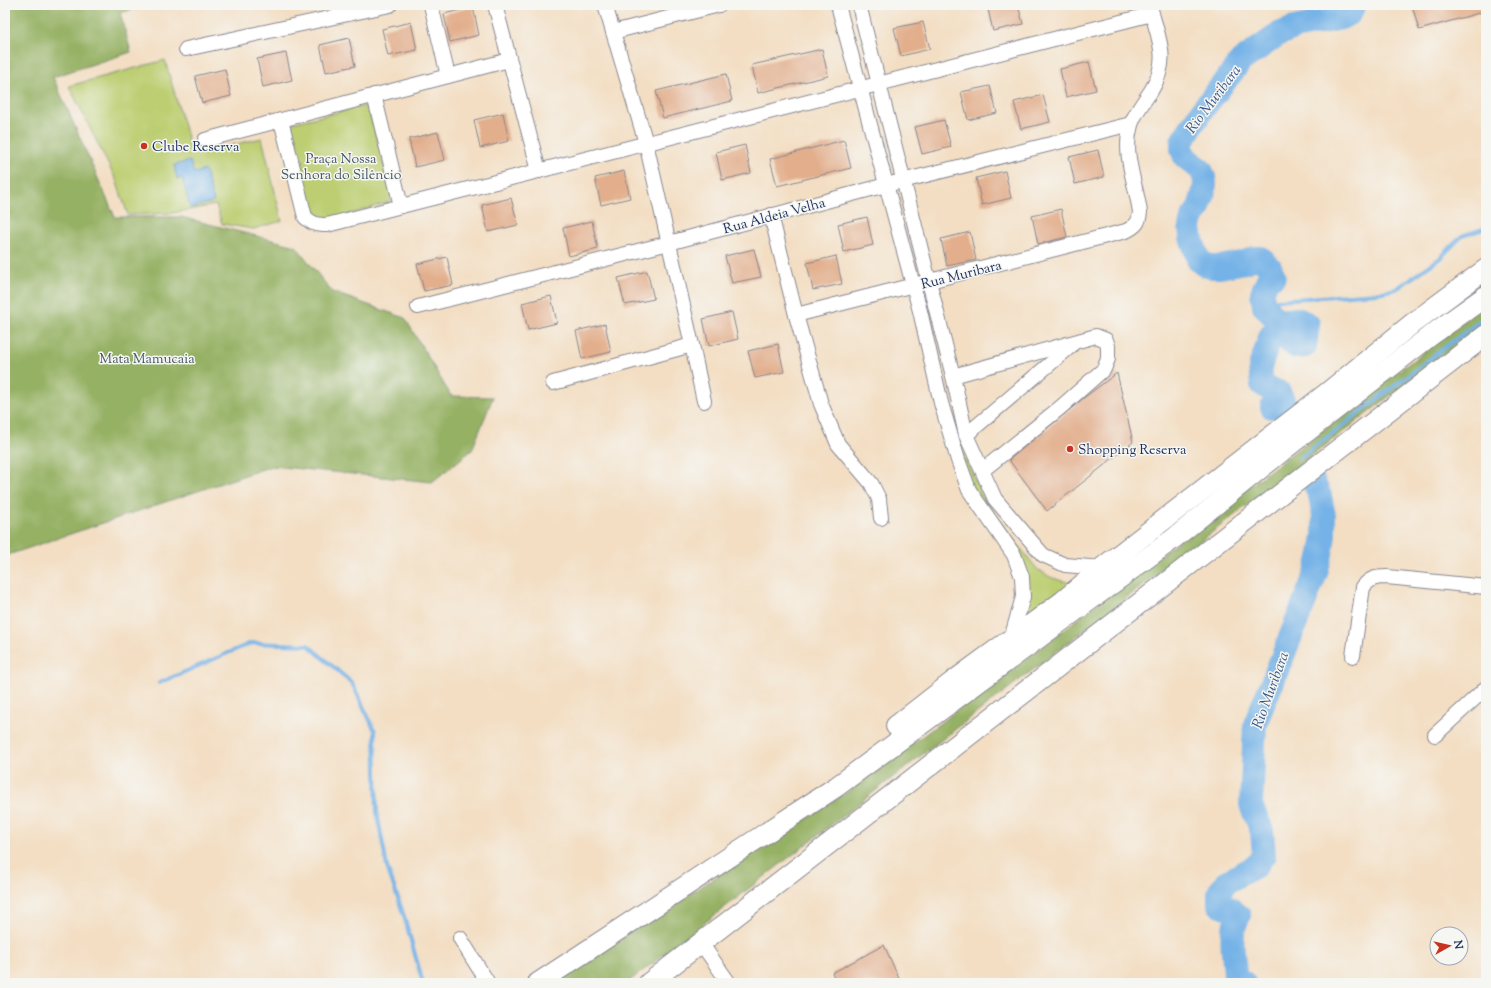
<svg xmlns="http://www.w3.org/2000/svg" width="1491" height="988" font-family="'Sorts Mill Goudy',serif">
<style>
.green{fill:#bcce71;stroke:#6c7e68}
.forest{fill:#95b163;stroke:#587060}
.water{fill:#75b2e7;stroke:#4870a2}
.lines{fill:none;stroke-linecap:round;stroke-linejoin:round}
.stream{stroke:#75b2e7;stroke-width:4}
.river{stroke:#75b2e7;stroke-width:24}
.building{fill:#e2ae8c}
.minor-casing{stroke:#878690;stroke-width:16}
.highway-casing{stroke:#878690;stroke-width:22}
.minor{stroke:#fff;stroke-width:14}
.highway{stroke:#fff;stroke-width:20}
.poi-dot{fill:#c8321e;stroke:#f6f6f2;stroke-width:1.5}
.labels{text-anchor:middle;stroke-width:3;stroke-linejoin:round;paint-order:stroke}
.poi-label{font-size:14px;fill:#1b2f5e;stroke:#f6f6f2;text-anchor:start}
.park-label{font-size:14px;fill:#435763;stroke:#f6f6f2}
.street-label{font-size:14px;fill:#1b2f5e;stroke:#f6f6f2}
.water-label{font-size:15px;font-style:italic;fill:#365687;stroke:#f6f6f2}
</style>
<rect width="100%" height="100%" fill="#f6f6f2"/>
<filter id="ink" filterUnits="userSpaceOnUse"><feTurbulence type="fractalNoise" baseFrequency=".025" numOctaves="2"/><feDisplacementMap in="SourceGraphic" scale="8" xChannelSelector="R" yChannelSelector="G"/><feConvolveMatrix kernelMatrix="1 2 1 2 8 2 1 2 1" color-interpolation-filters="sRGB"/></filter>
<filter id="wash" filterUnits="userSpaceOnUse"><feTurbulence type="fractalNoise" baseFrequency=".012" numOctaves="4" result="noise"/><feDisplacementMap in="SourceGraphic" scale="16" xChannelSelector="R" yChannelSelector="G"/><feGaussianBlur stdDeviation="0.9" result="paint"/><feColorMatrix in="noise" values="0 0 0 0 0 0 0 0 0 0 0 0 0 0 0 0 0 1.4 0 .05"/><feComposite in="paint" operator="in"/></filter>
<g filter="url(#wash)">
<rect width="100%" height="100%" fill="#f3dec3"/>
<g class="green">
<path d="M165,60L192,154L262,138L282,221L253,229L222,224L216,205L172,213L128,215L116,180L69,86Z"/>
<path d="M364,106L368,108L393,197L389,202L326,222L311,214L288,129L292,123Z"/>
<path d="M921,300L962,451L984,498L1003,526L1037,569L1050,577L1062,581L1082,583L1024,623C1028,611 1030,601 1029,589L968,481Z"/>
</g>
<g class="forest">
<path d="M5,5H148L120,13L131,52L53,77L115,217H181L296,246L332,292L405,318L451,396L493,397L472,450L432,482L272,466L5,556Z"/>
<path d="M1486,304V322L884,784L627,983H552L852,789L1031,655Z"/>
</g>
<path class="water" d="M190,161L194,173L205,170L214,202L190,208L182,178L177,179L174,165Z"/>
<g class="lines">
<g class="stream">
<path d="M1263,301L1378,293L1396,289L1439,259L1462,236L1486,228"/>
<path d="M1300,458L1486,316"/>
<path d="M159,683L251,643L308,645L352,683L375,731L377,812L387,867L404,916L423,983"/>
</g>
<g class="river">
<path d="M1272,407L1283,400L1279,392L1269,389L1262,384L1260,367L1271,335L1276,331L1296,347L1305,346L1308,324L1297,319L1282,321L1274,317L1264,306L1262,293L1267,281L1274,276L1270,267L1261,258H1255L1245,262L1220,267H1210L1199,261L1191,237L1190,227L1192,218L1198,210L1203,195L1205,184L1204,177L1201,170L1185,157L1182,149V141L1203,109L1241,61L1279,34L1294,28L1341,18L1350,13L1354,5"/>
<path d="M1244,983L1235,978C1235,955 1227,937 1239,916L1231,909L1219,904V892L1228,881L1256,866L1264,855L1262,831L1251,805L1255,724L1274,678L1316,573L1321,554L1324,535V516L1320,496L1314,483"/>
</g>
</g>
<g id="blocks">
<g class="building">
<path d="M987,5H1018L1023,24L993,31Z"/>
<path d="M1412,5H1486V11L1419,30Z"/>
<path d="M473,7L479,35L450,42L444,14Z"/>
<path d="M411,22L417,50L388,56L382,29Z"/>
<path d="M923,22L930,49L901,56L894,28Z"/>
<path d="M349,38L355,66L326,72L320,45Z"/>
<path d="M822,49L828,76L758,93L752,65Z"/>
<path d="M286,53L292,80L263,87L257,59Z"/>
<path d="M1089,62L1096,90L1066,97L1060,69Z"/>
<path d="M225,69L231,96L202,103L195,76Z"/>
<path d="M726,74L732,101L663,118L656,91Z"/>
<path d="M990,86L997,113L968,120L961,92Z"/>
<path d="M1043,95L1050,122L1021,129L1014,102Z"/>
<path d="M503,113L509,141L480,148L474,120Z"/>
<path d="M944,120L951,147L922,154L915,127Z"/>
<path d="M438,132L445,160L415,167L409,139Z"/>
<path d="M844,140L851,168L777,186L770,159Z"/>
<path d="M745,145L751,173L722,180L716,152Z"/>
<path d="M1098,150L1104,177L1075,184L1069,157Z"/>
<path d="M624,171L630,198L601,205L595,178Z"/>
<path d="M1005,171L1011,198L982,205L976,178Z"/>
<path d="M511,198L518,225L488,232L482,205Z"/>
<path d="M1061,209L1067,237L1038,244L1032,216Z"/>
<path d="M867,217L873,245L844,252L838,224Z"/>
<path d="M592,221L598,249L569,256L563,228Z"/>
<path d="M970,232L976,260L947,266L941,239Z"/>
<path d="M754,249L761,277L732,283L725,256Z"/>
<path d="M836,256L842,284L813,290L807,263Z"/>
<path d="M447,257L453,285L424,291L417,264Z"/>
<path d="M647,271L654,299L625,305L618,278Z"/>
<path d="M551,296L557,323L528,330L522,303Z"/>
<path d="M732,312L738,339L709,346L703,319Z"/>
<path d="M605,324L611,352L582,359L576,331Z"/>
<path d="M778,344L784,372L755,378L748,351Z"/>
<path d="M1117,373L1133,442L1047,511L1009,460L1085,397Z"/>
<path d="M884,945L901,983H837L832,973Z"/>
</g>
</g>
</g>
<g filter="url(#ink)">
<use href="#blocks" fill-opacity="0" stroke="#878690" stroke-width="1"/>
<g class="lines">
<g class="minor-casing">
<g id="minor">
<path d="M431,5L448,76"/>
<path d="M495,5L539,171"/>
<path d="M605,5L646,143L692,345L704,401"/>
<path d="M838,5L920,311L941,403L958,460L969,490L1014,555L1022,577L1023,597L1011,639"/>
<path d="M859,5L953,376L966,435L995,499L1043,555L1065,565L1102,568"/>
<path d="M613,32L719,5"/>
<path d="M186,49L390,5"/>
<path d="M374,95L401,206"/>
<path d="M281,120L305,217C312,224 317,225 327,225L1152,14"/>
<path d="M205,140L509,60"/>
<path d="M771,215L796,315L821,404L838,444L871,483L879,499L881,518"/>
<path d="M418,307L669,243L886,185L1131,124"/>
<path d="M796,315L1126,231C1136,226 1139,223 1140,212C1136,183 1122,154 1131,125C1134,114 1145,100 1151,91C1171,58 1158,39 1150,6"/>
<path d="M953,376L1096,336L1106,340L1108,346V359L1104,369L1061,407L983,470"/>
<path d="M553,383L692,345"/>
<path d="M966,435L1071,346"/>
<path d="M1353,656L1363,587C1370,578 1376,577 1387,577L1486,587"/>
<path d="M1435,735L1486,688"/>
<path d="M460,938L488,983"/>
<path d="M701,943L729,983"/>
</g>
</g>
<g class="highway-casing">
<g id="highway">
<path d="M896,726L955,680L1063,601L1102,568L1327,393L1413,323L1486,269"/>
<path d="M538,983L836,787L1173,539L1286,448L1430,336L1486,296"/>
<path d="M649,983L1486,335"/>
</g>
</g>
<use href="#minor" class="minor"/>
<use href="#highway" class="highway"/>
</g>
</g>
<g class="poi-dot">
<circle cx="144" cy="146" r="4"/>
<circle cx="1070" cy="449" r="4"/>
</g>
<g class="labels">
<g class="poi-label">
<text x="152" y="151">Clube Reserva</text>
<text x="1078" y="454">Shopping Reserva</text>
</g>
<g class="park-label">
<text x="341" y="163">Praça Nossa<tspan x="341" dy="16">Senhora do Silêncio</tspan></text>
<text x="147" y="363">Mata Mamucaia</text>
</g>
<g class="street-label">
<text transform="translate(774 215) rotate(-15)" y="5">Rua Aldeia Velha</text>
<text transform="translate(961 274) rotate(-14)" y="5">Rua Muribara</text>
</g>
<g class="water-label">
<text transform="translate(1213 99) rotate(-53)" y="5">Rio Muribara</text>
<text transform="translate(1270 690) rotate(-70)" y="5">Rio Muribara</text>
</g>
</g>
<rect width="1491" height="988" fill="none" stroke="#f6f6f2" stroke-width="20"/>
<g transform="translate(1449 946) rotate(82)"><circle r="19" fill="#f6f6f2" stroke="#9ea6b7"/>
<path d="M0-3L7 15L0 10L-7 15Z" fill="#c8321e"/>
<text y="-6" font-size="11" font-weight="bold" text-anchor="middle" fill="#1b2f5e">N</text>
</g>
</svg>
